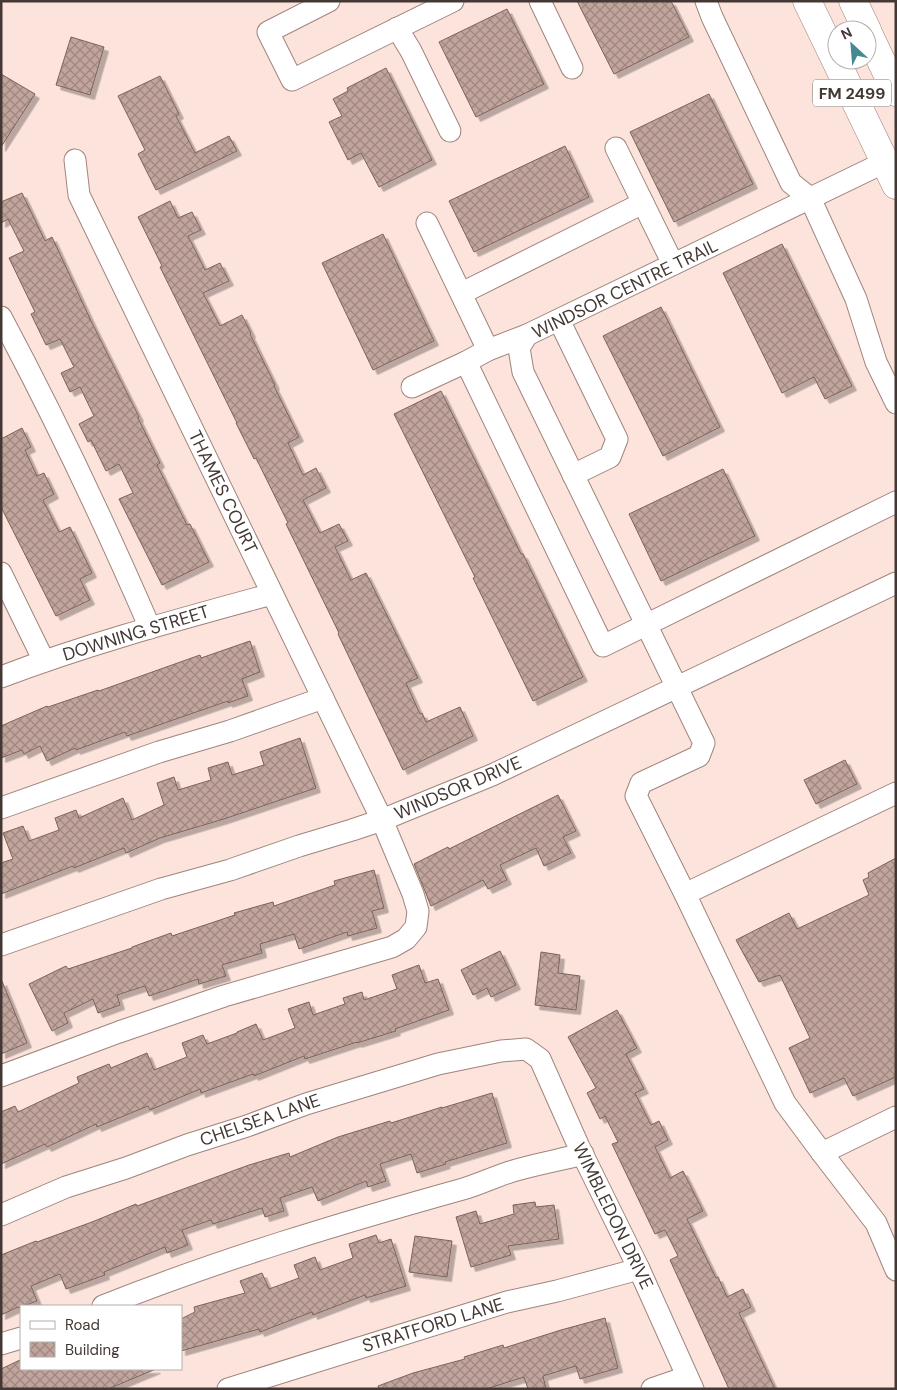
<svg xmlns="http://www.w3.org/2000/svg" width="897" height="1390" font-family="'DM Sans',sans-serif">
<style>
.building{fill:url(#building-cross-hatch);stroke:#7d625b;filter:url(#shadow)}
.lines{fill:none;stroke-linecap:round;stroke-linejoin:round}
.minor-casing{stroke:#a0847c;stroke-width:23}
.major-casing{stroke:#a0847c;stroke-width:29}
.minor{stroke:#fff;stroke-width:21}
.major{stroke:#fff;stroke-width:28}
.labels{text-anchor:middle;stroke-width:4;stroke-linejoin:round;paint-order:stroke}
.shield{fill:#fff;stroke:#7c7471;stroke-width:1}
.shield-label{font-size:16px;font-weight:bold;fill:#443834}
.street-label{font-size:18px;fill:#443834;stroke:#fff}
</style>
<defs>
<pattern id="building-cross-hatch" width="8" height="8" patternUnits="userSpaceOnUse" patternTransform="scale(1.25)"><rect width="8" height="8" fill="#c1a49c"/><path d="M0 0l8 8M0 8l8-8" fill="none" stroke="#9e8780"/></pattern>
<filter id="shadow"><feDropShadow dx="4.5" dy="4.5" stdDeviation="0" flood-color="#0004"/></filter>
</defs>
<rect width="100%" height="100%" fill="#fce3dc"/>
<g class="building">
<path d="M577,1H671L689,37L614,74Z"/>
<path d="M507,9L544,84L476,117L439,42Z"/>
<path d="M71,37L104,47L90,95L56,85Z"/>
<path d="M386,68L432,160L379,187L361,153L348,160L329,122L342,116L333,99L348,91L347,88Z"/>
<path d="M1,74L35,94L1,147Z"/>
<path d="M160,76L179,114L176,116L195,153L229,136L237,151L156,190L138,154L145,150L118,96Z"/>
<path d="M709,94L753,184L674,222L630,132Z"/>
<path d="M565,146L589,197L474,252L449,201Z"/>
<path d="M22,193L45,241L52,237L92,323L139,417L138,418L160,463L157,465L187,525L190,524L209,562L162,585L119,499L133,493L119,464L106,471L91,440L88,442L79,424L94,416L80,387L70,392L61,373L74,367L60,339L46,345L31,314L35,312L9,258L24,251L8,219L1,223V202Z"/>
<path d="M170,201L178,218L192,212L201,230L188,236L205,270L220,263L229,281L203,293L220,326L242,315L251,333L250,334L275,385L274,386L299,437L288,443L303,475L316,468L326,488L303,500L320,533L339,524L348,541L335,547L351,580L366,573L418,678L406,683L420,714L422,713L426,722L460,707L473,736L403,770L338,634L339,633L286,524L288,523L256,458L254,459L236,423H237L160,267L162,266L138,217Z"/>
<path d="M383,234L434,341L373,370L322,263Z"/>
<path d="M782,244L852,386L825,399L814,377L782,393L723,273Z"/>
<path d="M661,307L720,427L663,456L603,336Z"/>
<path d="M441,391L521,554H523L583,677L533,701L473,578L475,577L394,414Z"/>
<path d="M22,428L31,447L25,450L37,476L44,473L54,494L43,500L59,532L70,527L92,573L80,579L90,600L56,616L1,507V439Z"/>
<path d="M723,469L755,536L661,581L629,514Z"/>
<path d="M250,641L260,672L242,679L248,696L228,703V701L127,736L125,732L76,750L75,748L47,761L40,746L24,754L22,750L1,758V726L47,706L48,707L98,690L99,691L200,655L201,658Z"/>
<path d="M300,738L316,788L224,819L160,838L126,853L124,848L74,868L73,866L1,894V863L13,859L3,833L23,826L29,841L59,830L55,818L76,810L79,818L123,798L132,820L164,805L157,783L174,777L178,790L211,780L208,768L228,762L232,775L264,765L260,752Z"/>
<path d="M845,760L857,784L816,804L804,780Z"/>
<path d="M558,795L576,831L563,837L571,853L544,866L536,848L500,865L507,880L488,889L483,880L431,906L414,864L448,847L449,849Z"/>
<path d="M896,858V1077L853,1096L844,1078L810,1093L789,1048L810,1038L780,975L759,982L736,940L789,913L797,929L869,895L863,880L869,877L868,873Z"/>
<path d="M374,870L384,908L372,911L377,928L348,936L347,932L299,949L294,934L260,944L262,953L222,965L226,976L199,984L198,979L149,996L145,986L117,995L120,1005L98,1013L93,999L64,1013L68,1023L52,1031L29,984L66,966L68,969L132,948V947L171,933L172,936L235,915L234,913L273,902L274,906L335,885L334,881Z"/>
<path d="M500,951L516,985L491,997L487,988L473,995L461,970Z"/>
<path d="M541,952L560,955L558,973L580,976L576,1010L535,1005Z"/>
<path d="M419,965L425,983L438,979L449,1010L395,1029L396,1031L357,1043V1042L305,1059L304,1056L254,1076L253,1074L201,1093L200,1089L150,1110L148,1106L97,1127L96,1124L47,1147L45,1144L1,1164V1112L15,1106L18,1112L79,1083L77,1077L109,1064L111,1068L147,1053L154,1070L187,1057L182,1043L203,1035L207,1044L237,1033V1032L256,1024L263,1040L295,1028L288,1009L309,1002L313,1015L345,1004L343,998L362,992L364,1000L397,989L392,975Z"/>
<path d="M2,981L27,1043L1,1054V982Z"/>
<path d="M617,1010L637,1048L626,1054L644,1089L635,1093L651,1125L659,1121L668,1140L655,1147L670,1178L683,1171L703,1211L687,1219L716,1278L718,1277L727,1297L743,1289L751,1307L739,1313L775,1389H729L670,1260L678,1256L665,1230L655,1234L612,1144L618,1142L605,1116L600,1119L587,1093L596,1088L568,1037Z"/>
<path d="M492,1093L507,1143L445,1162L446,1164L417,1173L411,1154L380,1164L386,1181L368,1187L366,1181L318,1201L312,1187L280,1198L284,1211L265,1217L262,1208L213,1224L211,1220L182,1230L188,1245L167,1253L165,1247L104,1272L105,1275L66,1289L60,1274L31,1286L37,1301L18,1308V1307L1,1315V1255L36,1241L37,1242L92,1222L136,1204L137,1206L249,1165L289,1153L290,1157L338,1137L390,1121L391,1123L442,1107V1108Z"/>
<path d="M535,1202L536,1207L554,1205L559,1239L508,1246L511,1255L471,1267L456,1217L476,1211L480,1224L514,1214L513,1205Z"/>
<path d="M376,1235L379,1243L391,1239L406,1286L366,1298L365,1295L313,1315L312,1312L260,1332L259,1329L181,1351V1319L195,1312L194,1307L245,1293L240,1281L262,1273L269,1289L299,1278L294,1265L315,1257L320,1270L353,1258L349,1244Z"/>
<path d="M415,1236L452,1241L447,1277L409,1272Z"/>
<path d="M605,1318L618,1368L580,1379L576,1366L543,1376L546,1389H528L524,1377L486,1389H379L378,1386L413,1373L465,1359L464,1357L503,1345L504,1348L561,1330Z"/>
<path d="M20,1360L21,1369H156L108,1389H1V1369Z"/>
</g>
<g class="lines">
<g class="minor-casing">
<g id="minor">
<path d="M329,1L268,32L292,80L453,1"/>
<path d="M540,1L572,68"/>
<path d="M706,1L712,17L791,183L810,198L856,299L876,362L896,403"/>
<path d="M397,28L411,51L450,131"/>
<path d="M616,148L673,264"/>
<path d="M885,162L527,335L519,348L523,372L704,743L699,756L641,783L636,796L685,894L785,1103L822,1153L876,1223L896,1270"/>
<path d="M427,223L488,350"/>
<path d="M462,293L643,203"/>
<path d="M1,317C55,418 104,522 150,628"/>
<path d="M559,320L617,439L610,457L573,475"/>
<path d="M527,335L488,350L466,362L603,646L896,502"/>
<path d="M412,387L466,362"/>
<path d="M1,573L44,661"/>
<path d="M1,677C90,643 181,619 272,594"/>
<path d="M1,808L159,752L230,731L323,698"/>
<path d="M685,894L896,793"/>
<path d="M1,945L161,889L230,870L299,846L352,830L382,820L492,775L896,583"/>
<path d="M1,1076L119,1032L224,996L392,947L406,939L416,927L418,911L413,894L382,820L79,195L75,160"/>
<path d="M822,1153L896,1117"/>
<path d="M1,1215L66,1187L126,1168L187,1145L247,1126L306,1104L438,1064L501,1051L526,1049L540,1059L579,1147L639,1269L693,1389"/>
<path d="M103,1306C221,1259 341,1223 463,1189C480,1184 496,1176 513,1171C536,1164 560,1160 583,1154"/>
<path d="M1,1344L21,1338"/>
<path d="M228,1389L507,1302L557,1291L639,1269"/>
<path d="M652,1389L687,1377"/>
</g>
</g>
<g class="major-casing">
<g id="major">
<path d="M807,1L896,185"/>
<path d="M853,1L867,30"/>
<path d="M867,31L896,92"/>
</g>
</g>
<use href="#minor" class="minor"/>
<use href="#major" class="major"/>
</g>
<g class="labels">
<rect class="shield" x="813" y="79.5" width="78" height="27" rx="4"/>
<g class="shield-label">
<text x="852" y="99">FM 2499</text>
</g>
<g class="street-label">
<text transform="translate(625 289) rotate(-26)" y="6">WINDSOR CENTRE TRAIL</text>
<text transform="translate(223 492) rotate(64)" y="6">THAMES COURT</text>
<text transform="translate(136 633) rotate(-17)" y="6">DOWNING STREET</text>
<text transform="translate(458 788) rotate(-23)" y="6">WINDSOR DRIVE</text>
<text transform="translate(260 1120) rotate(-19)" y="6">CHELSEA LANE</text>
<text transform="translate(613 1216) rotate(64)" y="6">WIMBLEDON DRIVE</text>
<text transform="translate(433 1325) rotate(-17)" y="6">STRATFORD LANE</text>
</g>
</g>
<rect width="897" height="1390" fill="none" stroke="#443834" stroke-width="5"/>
<rect x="20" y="1305" width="162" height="65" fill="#ffffff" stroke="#b4afae"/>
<rect x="30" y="1321" width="25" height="8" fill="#ffffff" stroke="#b4afae"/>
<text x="65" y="1330" font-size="15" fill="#443834">Road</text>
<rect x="30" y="1342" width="25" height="15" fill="url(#building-cross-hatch)" stroke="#b4afae"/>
<text x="65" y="1355" font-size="15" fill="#443834">Building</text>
<g transform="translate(852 45) rotate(334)"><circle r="24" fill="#ffffff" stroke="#b4afae"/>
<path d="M0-4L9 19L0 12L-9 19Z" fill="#438a93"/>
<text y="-8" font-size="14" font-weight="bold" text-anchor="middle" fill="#443834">N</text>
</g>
</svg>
